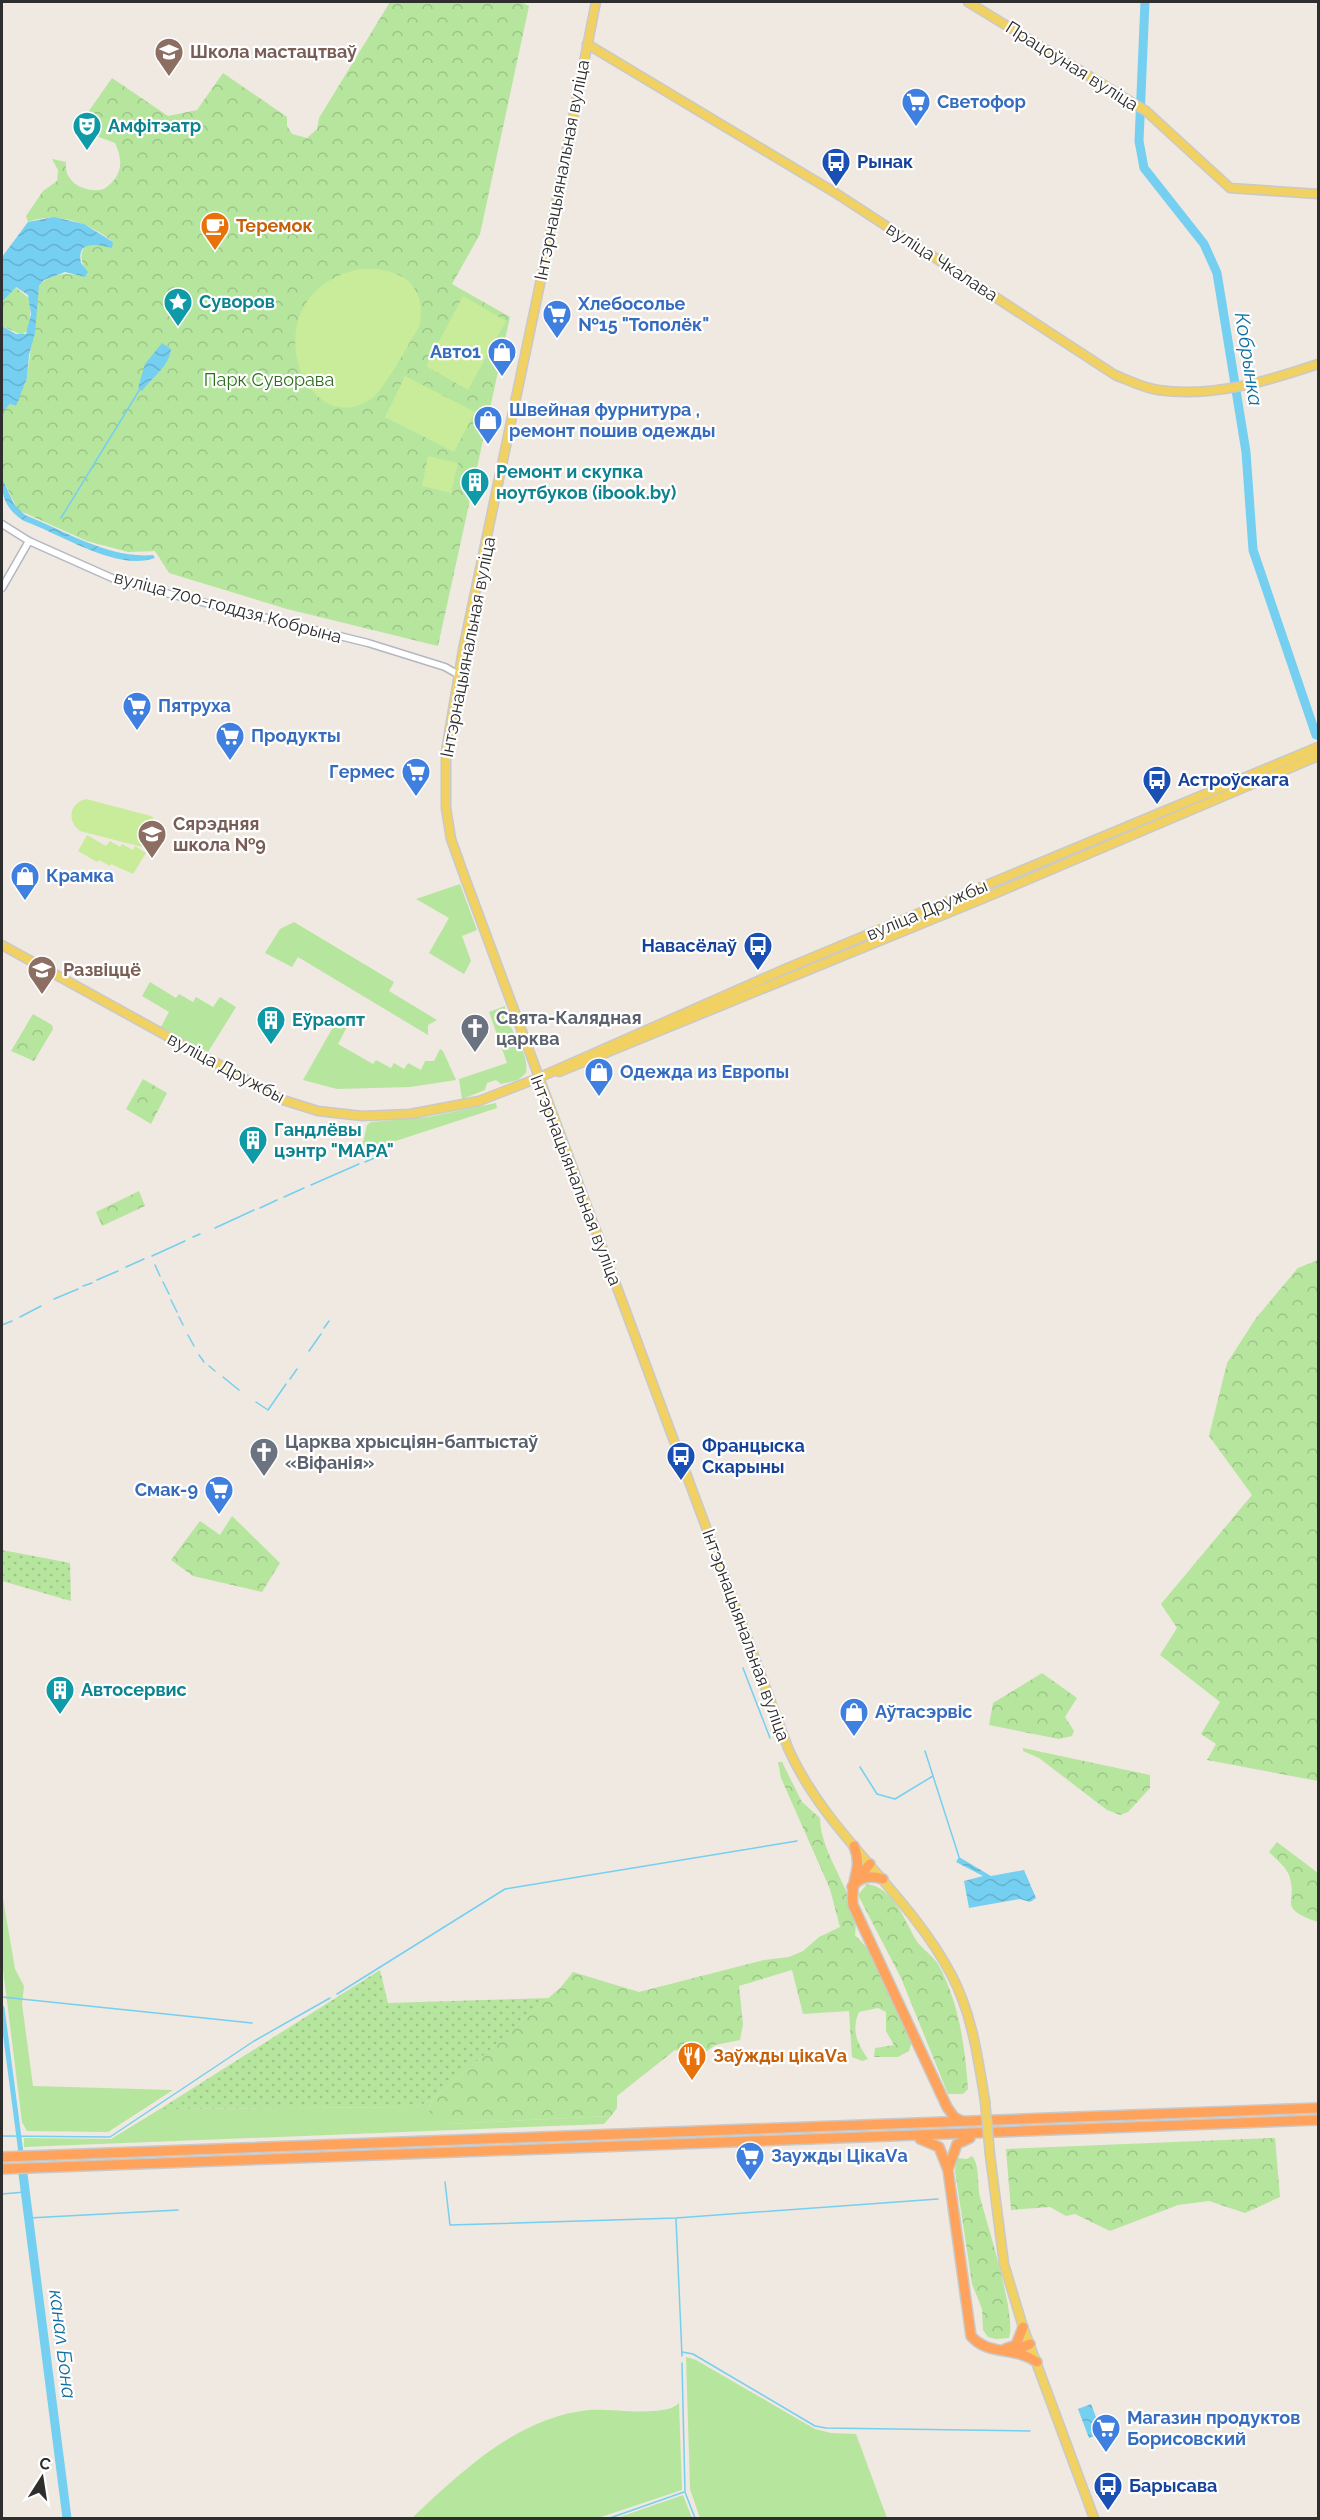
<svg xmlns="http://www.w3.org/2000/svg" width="1320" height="2520" font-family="Raleway,sans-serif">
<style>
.grass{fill:#b6e59e}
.forest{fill:url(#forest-crowns)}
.garden{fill:url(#garden-dots)}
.pitch{fill:#c9ec9a}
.water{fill:url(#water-waves)}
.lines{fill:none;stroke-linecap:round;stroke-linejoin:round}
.stream{stroke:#75cff0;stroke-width:1.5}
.canal{stroke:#75cff0;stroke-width:5}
.river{stroke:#75cff0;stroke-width:9}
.minor-casing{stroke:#b4b7c1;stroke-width:9}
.major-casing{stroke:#c9c9c9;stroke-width:11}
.highway-casing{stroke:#c9c9c9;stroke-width:12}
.minor{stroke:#fff;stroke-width:6}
.major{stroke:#f2d163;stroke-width:8}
.highway{stroke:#ffa35c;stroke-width:9}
.major-bridge-casing{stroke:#c9c9c9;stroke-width:11;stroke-linecap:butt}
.major-bridge{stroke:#f2d163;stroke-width:8}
.labels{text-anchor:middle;stroke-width:4.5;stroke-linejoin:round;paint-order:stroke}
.education-label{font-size:18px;font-weight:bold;fill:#785e54;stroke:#fff;text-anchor:start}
.street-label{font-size:18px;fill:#2e2e2e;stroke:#fff}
.shop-label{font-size:18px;font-weight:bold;fill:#366cbe;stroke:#fff;text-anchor:start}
.culture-label{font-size:18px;font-weight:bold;fill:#0d838f;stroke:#fff;text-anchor:start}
.transit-label{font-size:18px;font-weight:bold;fill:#164399;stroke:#fff;text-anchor:start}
.food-label{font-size:18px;font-weight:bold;fill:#c56008;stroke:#fff;text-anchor:start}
.park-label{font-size:18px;fill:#2c6e1b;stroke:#fff}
.worship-label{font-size:18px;font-weight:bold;fill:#5b616d;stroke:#fff;text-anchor:start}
.water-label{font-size:20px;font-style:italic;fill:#0d6fa3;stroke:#fff}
</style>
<defs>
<pattern id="forest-crowns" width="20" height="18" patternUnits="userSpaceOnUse" patternTransform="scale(1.5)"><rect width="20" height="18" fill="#b6e59e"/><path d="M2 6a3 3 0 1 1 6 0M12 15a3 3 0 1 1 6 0" fill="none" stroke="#9dc588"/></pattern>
<pattern id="garden-dots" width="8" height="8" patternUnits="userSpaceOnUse" patternTransform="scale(1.5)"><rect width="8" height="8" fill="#b6e59e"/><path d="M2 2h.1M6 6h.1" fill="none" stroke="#9dc588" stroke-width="1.8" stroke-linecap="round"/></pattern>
<pattern id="water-waves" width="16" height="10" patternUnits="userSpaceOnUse" patternTransform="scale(1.5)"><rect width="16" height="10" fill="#75cff0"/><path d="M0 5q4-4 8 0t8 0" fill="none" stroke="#66b2ce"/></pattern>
</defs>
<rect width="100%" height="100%" fill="#efe9e1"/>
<g class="grass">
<path d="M460,884L477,930L462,936L471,961L464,974L429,953L449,918L416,899Z"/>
<path d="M294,922L394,982L389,991L437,1020L428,1025V1035L298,957L292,967L265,953L280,929Z"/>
<path d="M150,982L176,998L179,994L193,1002L196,997L213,1007L220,997L236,1007L208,1052L161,1027L169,1012L142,996Z"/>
<path d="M505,1006C506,1030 530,1049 526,1073L518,1080L501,1084L496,1080L487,1083L485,1090L462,1099L459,1079L507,1063L489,1012Z"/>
<path d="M340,1015L350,1021L338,1044L373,1064L376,1060L391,1068L394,1063L404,1069L408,1063L421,1070L425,1061H434L440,1049L443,1051L456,1080L410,1087L337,1089L303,1080Z"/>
<path d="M496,1103L497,1108L368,1150L362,1147L367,1125L371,1122L428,1117Z"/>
<path d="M2,1893L15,1969L24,1986L22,2004L33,2086L173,2090L108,2132L27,2131L22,2122L2,1961Z"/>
<path d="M432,2100L429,2111L449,2124L611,2116L604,2124L24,2147V2138L111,2139L160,2109L416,2107Z"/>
<path d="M686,2357L696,2360L815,2429L831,2433L856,2434L887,2518H700L690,2489Z"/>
<path d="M679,2403L682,2490L598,2518H412C461,2472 518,2417 589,2410C610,2408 665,2418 679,2403Z"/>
<path d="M683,2495L692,2518H617Z"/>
</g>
<g class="forest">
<path d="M390,2H520L529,6L480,234L452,284L510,317L438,646L287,609L169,573L155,551L128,552L87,541L18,510L2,478V413L10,404L15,406L27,378L39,286C51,272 68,272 85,277C85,263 76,257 87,244L105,246L113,242C90,223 57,211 28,222L26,216L43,191L57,181L58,170L52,159L66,162C63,183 87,194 104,189C122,177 124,162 115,143L99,137L84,140L79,125L112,78L168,116L197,110L223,73L287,117V126L292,134L307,138L317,129L319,118Z"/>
<path d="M15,287L31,300L29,329L22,335L2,326V302Z"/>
<path d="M33,1014L52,1025L53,1029L34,1061L11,1051Z"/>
<path d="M143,1079L167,1093L151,1124L126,1109Z"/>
<path d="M139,1191L145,1206L102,1226L96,1212Z"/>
<path d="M1318,1260V1781L1207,1760L1216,1744L1201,1734L1220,1702L1160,1655L1177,1628L1161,1604L1252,1495L1209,1436L1227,1363L1256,1318L1298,1268Z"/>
<path d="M232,1516L280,1563L262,1592L193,1576L171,1560L200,1521L220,1535Z"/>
<path d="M1042,1673L1077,1698L1065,1717L1074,1731L1072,1736L1059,1739L989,1725L993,1703Z"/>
<path d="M1023,1748L1150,1775V1788L1128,1812L1120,1815L1107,1810L1039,1758L1023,1751Z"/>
<path d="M778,1762H782L802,1802L820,1818C820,1856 861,1899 855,1935L870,1951L912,2041L909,2051L898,2057H874L875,2048L894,2045L886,2031V2012L878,2008L859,2012C851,2030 857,2043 868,2059L862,2061L852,2057L849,2011L803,2014L792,1970L739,1986L743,2024L740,2040L715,2045L706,2052L692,2054L675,2050L617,2096V2108L611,2116L448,2124L437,2119L429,2111L432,2100L561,1987L573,1972L639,1992L764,1960L789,1957L803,1951L819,1937L840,1927L830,1889L781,1778Z"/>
<path d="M1277,1842L1318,1873V1922C1275,1907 1299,1903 1289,1875C1286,1867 1275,1858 1269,1852Z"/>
<path d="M867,1884C893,1887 905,1921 916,1940C922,1949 932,1955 938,1964C959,2002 965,2046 968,2089L963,2094H948L901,1978L858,1895Z"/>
<path d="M1275,2138L1280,2197L1245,2213L1209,2201L1178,2205L1110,2231L1075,2214L1066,2216L1050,2207L1011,2210L1006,2149Z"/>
<path d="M972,2156C980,2165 977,2185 980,2197C987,2224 1017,2317 1009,2338L996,2339L988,2337L983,2330L982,2309L972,2284L955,2171L957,2158L967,2159Z"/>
</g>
<g class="garden">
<path d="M2,1550L70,1563L71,1601L2,1581Z"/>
<path d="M380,1970L388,2003L549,1998L432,2100L416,2107L160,2109Z"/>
</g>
<g class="pitch">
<path d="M359,269C398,266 429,283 419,327C409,343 384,390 371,399C303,445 247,294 359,269Z"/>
<path d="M463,296L506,321L468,390L426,366Z"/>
<path d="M405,376L475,412L454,452L385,417Z"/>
<path d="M428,456L458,463L451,493L422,486Z"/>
<path d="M86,799L151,816L158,824L156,839L142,847L80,831C66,820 70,803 86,799Z"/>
<path d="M87,835L106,846L110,841L120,847L122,844L133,850L135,846L146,853L133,874L111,864L110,866L99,860L97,862L78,851Z"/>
</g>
<g class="water">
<path d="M54,217L84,224L113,242L112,248C97,244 76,240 81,263L88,272L85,277L65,272L44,280L39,286L35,333L29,355L27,378L16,406L10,404L2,413V326L16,334H26L31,314L28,295L16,287L2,302V257L28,222Z"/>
<path d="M162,343L171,349C169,367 152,377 142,391L138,388L145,364Z"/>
<path d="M2,478L14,504L25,515C65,531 109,559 153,555L155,558C117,572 61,534 24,521C7,510 1,498 2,478Z"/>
<path d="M959,1857L991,1876L1024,1870L1036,1898L1030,1902L1020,1899L969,1908L964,1881L983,1876L956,1862Z"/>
<path d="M1091,2404L1102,2433L1089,2438L1078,2409Z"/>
</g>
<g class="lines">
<g class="stream">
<path d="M61,518L140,389"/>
<path d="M365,1162L379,1156"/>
<path d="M311,1185L359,1164"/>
<path d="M284,1197L304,1188"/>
<path d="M260,1208L277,1200"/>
<path d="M215,1228L254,1210"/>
<path d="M193,1237L200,1234"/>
<path d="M152,1256L185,1241"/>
<path d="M155,1265L160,1276"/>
<path d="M126,1267L144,1259"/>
<path d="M97,1280L118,1271"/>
<path d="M163,1282L169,1294"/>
<path d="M83,1286L92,1283"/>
<path d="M54,1299L78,1289"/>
<path d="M171,1300L177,1312"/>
<path d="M20,1317L41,1306"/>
<path d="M179,1317L183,1325"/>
<path d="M2,1325L12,1321"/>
<path d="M324,1328L329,1321"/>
<path d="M188,1335L194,1346"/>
<path d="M309,1351L321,1334"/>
<path d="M199,1355L204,1362"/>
<path d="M209,1366L215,1371"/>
<path d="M223,1377L239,1390"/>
<path d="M290,1379L297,1369"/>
<path d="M256,1402L268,1410L286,1384"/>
<path d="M743,1668L770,1738"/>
<path d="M925,1751L959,1857"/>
<path d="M860,1767L877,1794L895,1799L933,1776"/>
<path d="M337,1994L505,1889L797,1841"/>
<path d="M2,1997L252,2023"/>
<path d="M2,2136L110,2137L254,2041L330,1998"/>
<path d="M445,2182L450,2225L676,2218L938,2199"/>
<path d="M2,2194L25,2192"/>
<path d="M29,2218L178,2210"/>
<path d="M676,2219L682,2356"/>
<path d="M682,2352L693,2354L815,2426L826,2428L1030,2431"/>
<path d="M682,2363L685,2492L695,2518"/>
<path d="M610,2518L684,2492"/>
</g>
<path class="canal" d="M2,2008L21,2153"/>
<g class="river">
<path d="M1145,2L1139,141L1144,168L1204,244L1217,273L1246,452L1253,550L1316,735"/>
<path d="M23,2174L67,2518"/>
</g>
<g class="minor-casing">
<g id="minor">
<path d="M2,524L29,541L121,582L368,643L445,667L459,675"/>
<path d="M2,588L29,541"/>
</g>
</g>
<g class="major-casing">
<g id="major">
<path d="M596,2L541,279L463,650L446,752V808L451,839L465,878L788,1748C826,1834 907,1891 951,1974C972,2013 978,2058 985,2101"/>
<path d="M968,2L1146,111L1230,188L1318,194"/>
<path d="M587,44L834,192L1115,375C1128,380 1144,388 1158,390C1212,398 1268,381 1318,364"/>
<path d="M2,945L283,1100L318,1111L362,1116L410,1114L479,1101L538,1078L785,969L1318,747"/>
<path d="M559,1072L982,899L1318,756"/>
<path d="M990,2155L1004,2264L1023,2327L1094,2518"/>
</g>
</g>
<g class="highway-casing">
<g id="highway">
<path d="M854,1846C864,1871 849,1878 853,1905L947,2107L954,2117L962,2121"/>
<path d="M858,1877L870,1864"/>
<path d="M852,1887C860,1876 871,1875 883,1879"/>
<path d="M920,2139L939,2147L948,2170L971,2336C988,2356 1014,2346 1037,2362"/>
<path d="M2,2157L1318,2108"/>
<path d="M949,2167L957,2144L970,2138"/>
<path d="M2,2169L1318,2120"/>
<path d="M1005,2349L1016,2345L1023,2327"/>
<path d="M1013,2351L1030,2344"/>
</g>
</g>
<use href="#minor" class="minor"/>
<use href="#major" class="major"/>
<use href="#highway" class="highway"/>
<g class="major-bridge-casing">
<path id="major-bridge" d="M985,2101L990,2155"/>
</g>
<use href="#major-bridge" class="major-bridge"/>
</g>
<defs>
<g id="school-pin" transform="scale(1.5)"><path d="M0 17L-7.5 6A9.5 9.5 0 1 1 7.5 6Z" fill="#8d6e63" stroke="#fff"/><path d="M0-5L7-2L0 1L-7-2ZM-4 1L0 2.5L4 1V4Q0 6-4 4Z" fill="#fff"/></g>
<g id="supermarket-pin" transform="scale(1.5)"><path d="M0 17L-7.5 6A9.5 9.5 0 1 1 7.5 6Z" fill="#3f7fe0" stroke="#fff"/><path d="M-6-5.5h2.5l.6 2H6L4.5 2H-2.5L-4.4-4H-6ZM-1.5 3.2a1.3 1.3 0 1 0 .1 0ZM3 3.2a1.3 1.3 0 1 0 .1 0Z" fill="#fff"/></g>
<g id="theatre-pin" transform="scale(1.5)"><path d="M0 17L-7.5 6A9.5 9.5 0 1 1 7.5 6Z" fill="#0f9aa8" stroke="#fff"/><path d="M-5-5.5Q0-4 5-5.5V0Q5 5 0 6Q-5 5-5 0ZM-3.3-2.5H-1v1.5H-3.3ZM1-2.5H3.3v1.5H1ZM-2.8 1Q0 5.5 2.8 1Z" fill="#fff"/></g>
<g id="bus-pin" transform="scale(1.5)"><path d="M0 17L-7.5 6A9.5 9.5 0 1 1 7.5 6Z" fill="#1a4fb4" stroke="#fff"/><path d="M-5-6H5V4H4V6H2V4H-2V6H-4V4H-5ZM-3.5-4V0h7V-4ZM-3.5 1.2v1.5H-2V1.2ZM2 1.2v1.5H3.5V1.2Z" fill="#fff"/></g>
<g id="cafe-pin" transform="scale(1.5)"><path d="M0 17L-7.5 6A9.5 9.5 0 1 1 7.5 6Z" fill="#e8710a" stroke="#fff"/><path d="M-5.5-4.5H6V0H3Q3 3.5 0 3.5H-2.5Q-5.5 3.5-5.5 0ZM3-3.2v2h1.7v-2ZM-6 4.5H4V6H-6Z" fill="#fff"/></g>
<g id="sight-pin" transform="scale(1.5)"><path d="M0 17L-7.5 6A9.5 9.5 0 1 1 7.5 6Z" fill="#0f9aa8" stroke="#fff"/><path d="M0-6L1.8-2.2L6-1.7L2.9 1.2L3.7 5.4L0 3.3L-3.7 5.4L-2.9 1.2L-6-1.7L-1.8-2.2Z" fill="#fff"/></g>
<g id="shop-pin" transform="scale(1.5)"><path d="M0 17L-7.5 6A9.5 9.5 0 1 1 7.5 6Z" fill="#3f7fe0" stroke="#fff"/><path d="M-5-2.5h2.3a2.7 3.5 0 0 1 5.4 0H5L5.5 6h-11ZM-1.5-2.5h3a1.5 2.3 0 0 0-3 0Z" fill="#fff"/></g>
<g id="building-pin" transform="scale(1.5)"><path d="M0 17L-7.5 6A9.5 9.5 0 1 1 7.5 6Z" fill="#0f9aa8" stroke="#fff"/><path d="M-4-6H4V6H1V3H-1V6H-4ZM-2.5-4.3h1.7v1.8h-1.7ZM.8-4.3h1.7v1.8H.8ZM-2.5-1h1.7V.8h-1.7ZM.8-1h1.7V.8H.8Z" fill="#fff"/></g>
<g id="church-pin" transform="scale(1.5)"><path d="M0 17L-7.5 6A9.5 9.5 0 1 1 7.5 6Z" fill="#6b7280" stroke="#fff"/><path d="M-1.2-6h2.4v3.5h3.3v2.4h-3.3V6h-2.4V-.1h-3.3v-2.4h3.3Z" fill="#fff"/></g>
<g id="restaurant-pin" transform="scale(1.5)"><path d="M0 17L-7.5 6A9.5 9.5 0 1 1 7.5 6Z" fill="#e8710a" stroke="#fff"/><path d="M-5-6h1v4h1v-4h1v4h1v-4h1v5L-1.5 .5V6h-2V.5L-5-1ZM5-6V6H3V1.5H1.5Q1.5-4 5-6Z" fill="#fff"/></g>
</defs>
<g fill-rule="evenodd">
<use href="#school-pin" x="169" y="52"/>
<use href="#supermarket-pin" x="916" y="102"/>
<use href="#theatre-pin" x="87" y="126"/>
<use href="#bus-pin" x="836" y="162"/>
<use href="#cafe-pin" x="215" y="226"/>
<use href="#sight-pin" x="178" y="302"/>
<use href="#supermarket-pin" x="557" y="314"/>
<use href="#shop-pin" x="502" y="352"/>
<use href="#shop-pin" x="488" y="420"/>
<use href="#building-pin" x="475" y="482"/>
<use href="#supermarket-pin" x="137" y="706"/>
<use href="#supermarket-pin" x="230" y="736"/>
<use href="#supermarket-pin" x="416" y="772"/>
<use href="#bus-pin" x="1157" y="780"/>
<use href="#school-pin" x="152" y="834"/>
<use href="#shop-pin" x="25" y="876"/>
<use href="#bus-pin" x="758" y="946"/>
<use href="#school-pin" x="42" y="970"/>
<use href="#building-pin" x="271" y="1020"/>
<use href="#church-pin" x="475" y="1028"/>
<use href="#shop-pin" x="599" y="1072"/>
<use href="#building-pin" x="253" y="1140"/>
<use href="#church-pin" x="264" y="1452"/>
<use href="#bus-pin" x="681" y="1456"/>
<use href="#supermarket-pin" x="219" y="1490"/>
<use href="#building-pin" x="60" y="1690"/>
<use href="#shop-pin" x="854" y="1712"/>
<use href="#restaurant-pin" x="692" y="2056"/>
<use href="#supermarket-pin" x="750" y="2156"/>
<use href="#supermarket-pin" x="1106" y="2428"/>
<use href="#bus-pin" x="1108" y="2486"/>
</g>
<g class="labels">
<g class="education-label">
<text x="190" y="58">Школа мастацтваў</text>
<text x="173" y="830">Сярэдняя<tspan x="173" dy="21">школа №9</tspan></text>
<text x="63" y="976">Развіццё</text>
</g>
<g class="street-label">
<text transform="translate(1072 66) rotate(32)" y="6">Працоўная вуліца</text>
<text transform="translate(562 170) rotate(-79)" y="6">Інтэрнацыянальная вуліца</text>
<text transform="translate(942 262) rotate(33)" y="6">вуліца Чкалава</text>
<text transform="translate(228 607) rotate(15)" y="6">вуліца 700-годдзя Кобрына</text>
<text transform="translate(468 647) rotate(-79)" y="6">Інтэрнацыянальная вуліца</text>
<text transform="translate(927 910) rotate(-23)" y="6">вуліца Дружбы</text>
<text transform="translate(226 1068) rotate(28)" y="6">вуліца Дружбы</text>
<text transform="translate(576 1180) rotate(69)" y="6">Інтэрнацыянальная вуліца</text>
<text transform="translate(746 1635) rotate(70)" y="6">Інтэрнацыянальная вуліца</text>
</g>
<g class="shop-label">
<text x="937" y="108">Светофор</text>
<text x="578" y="310">Хлебосолье<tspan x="578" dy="21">№15 "Тополёк"</tspan></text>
<text x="481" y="358" text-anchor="end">Авто1</text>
<text x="509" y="416">Швейная фурнитура ,<tspan x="509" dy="21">ремонт пошив одежды</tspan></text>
<text x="158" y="712">Пятруха</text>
<text x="251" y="742">Продукты</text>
<text x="395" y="778" text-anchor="end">Гермес</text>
<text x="46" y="882">Крамка</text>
<text x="620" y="1078">Одежда из Европы</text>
<text x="198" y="1496" text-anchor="end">Смак-9</text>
<text x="875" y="1718">Аўтасэрвіс</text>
<text x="771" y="2162">Заужды ЦікаVа</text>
<text x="1127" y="2424">Магазин продуктов<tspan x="1127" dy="21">Борисовский</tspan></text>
</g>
<g class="culture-label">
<text x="108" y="132">Амфітэатр</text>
<text x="199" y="308">Суворов</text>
<text x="496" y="478">Ремонт и скупка<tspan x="496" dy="21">ноутбуков (ibook.by)</tspan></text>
<text x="292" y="1026">Еўраопт</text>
<text x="274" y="1136">Гандлёвы<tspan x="274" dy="21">цэнтр "МАРА"</tspan></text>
<text x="81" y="1696">Автосервис</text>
</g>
<g class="transit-label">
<text x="857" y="168">Рынак</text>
<text x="1178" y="786">Астроўскага</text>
<text x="737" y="952" text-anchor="end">Навасёлаў</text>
<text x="702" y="1452">Францыска<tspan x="702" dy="21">Скарыны</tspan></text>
<text x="1129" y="2492">Барысава</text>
</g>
<g class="food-label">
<text x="236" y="232">Теремок</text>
<text x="713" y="2062">Заўжды цікаVа</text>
</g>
<g class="park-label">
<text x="269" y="386">Парк Суворава</text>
</g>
<g class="worship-label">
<text x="496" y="1024">Свята-Калядная<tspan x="496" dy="21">царква</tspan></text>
<text x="285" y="1448">Царква хрысціян-баптыстаў<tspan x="285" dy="21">«Віфанія»</tspan></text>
</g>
<g class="water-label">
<text transform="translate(1249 359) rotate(81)" y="7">Кобрынка</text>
<text transform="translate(63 2344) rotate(83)" y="7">канал Бона</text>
</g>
</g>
<rect width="1320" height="2520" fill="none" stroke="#2e2e2e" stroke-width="6"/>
<g transform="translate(42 2478) rotate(12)" stroke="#ffffff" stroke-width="4.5" paint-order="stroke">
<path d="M0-4.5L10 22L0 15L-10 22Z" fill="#2e2e2e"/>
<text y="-9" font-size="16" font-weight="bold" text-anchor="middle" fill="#2e2e2e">С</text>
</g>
</svg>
